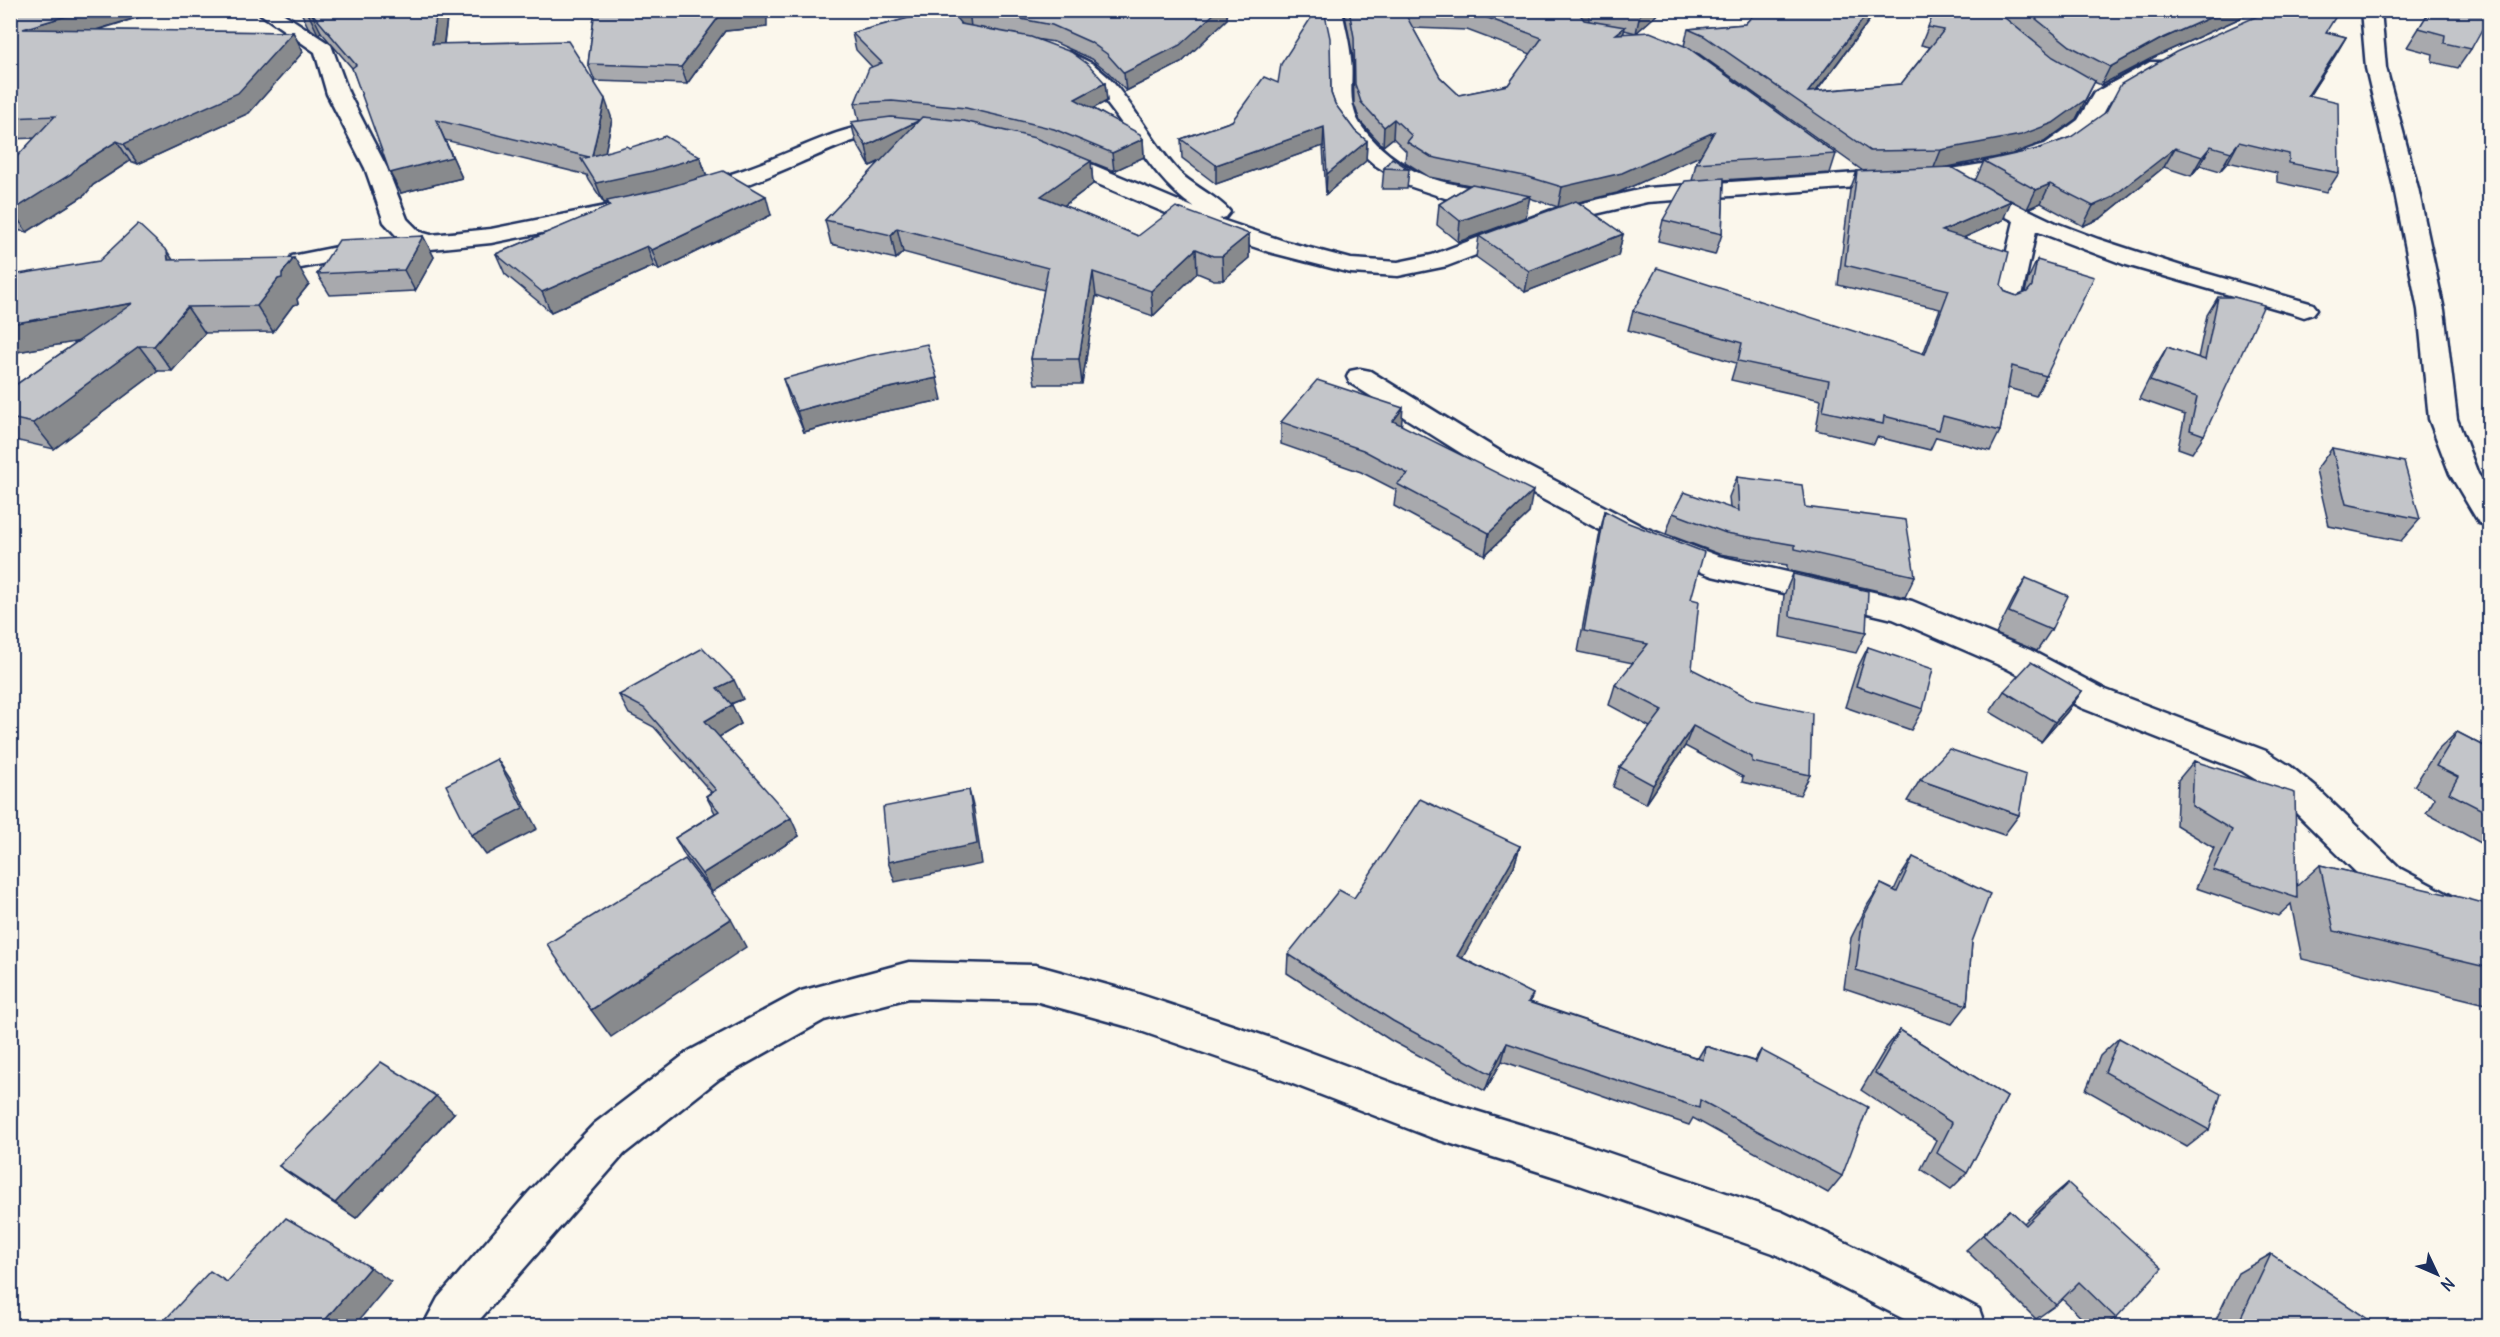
<svg xmlns="http://www.w3.org/2000/svg" width="2500" height="1337" font-family="Delius,sans-serif">
<style>
.lines{fill:none;stroke-linecap:round;stroke-linejoin:round}
.minor-casing{stroke:#1b2f5e;stroke-width:5}
.secondary-casing{stroke:#1b2f5e;stroke-width:5}
.minor{fill:#fbf7ec;fill-rule:evenodd}
.secondary{fill:#fbf7ec;fill-rule:evenodd}
.wall{fill:#a8a9ad;stroke:#1b2f5e;stroke-width:1.5;fill-rule:evenodd}
.shaded-wall{fill:#888a8d;stroke:#1b2f5e;stroke-width:1.5}
.building{fill:#c3c5c9;stroke:#1b2f5e;stroke-width:1.5}
</style>
<rect width="100%" height="100%" fill="#fbf7ec"/>
<filter id="ink" filterUnits="userSpaceOnUse"><feTurbulence type="fractalNoise" baseFrequency=".0167" numOctaves="2"/><feDisplacementMap in="SourceGraphic" scale="12" xChannelSelector="R" yChannelSelector="G"/><feConvolveMatrix kernelMatrix="1 2 1 2 8 2 1 2 1" color-interpolation-filters="sRGB"/></filter>
<g filter="url(#ink)">
<g class="lines">
<g class="minor-casing">
<g id="minor">
<path d="M255,10H278L331,45L349,94L387,168L407,219L420,232L431,235L491,229L621,203L629,205L633,210L629,215L621,217L491,243L431,249L403,243L384,222L365,168L327,94L315,52Z"/>
<path d="M1322,10H1342C1345,27 1350,43 1351,60C1353,77 1349,94 1354,110C1357,124 1368,134 1377,144C1423,187 1455,182 1511,196L1515,201L1511,206L1503,208L1445,198L1406,185L1375,165L1358,150L1339,125L1332,111L1331,56Z"/>
<path d="M1069,52L1093,64L1107,76C1135,105 1152,143 1179,172C1193,186 1221,199 1230,212L1226,217L1219,219L1287,242L1351,259L1398,262L1432,255L1549,211L1647,188L1857,173L1933,172L1982,164L2045,144L2078,120L2094,93L2150,62H2164L2167,66L2164,70L2110,101L2095,129L2061,154L1994,175L1933,186L1857,187L1647,202L1565,221L1447,266L1398,276L1351,273L1269,252L1213,233L1044,161L1041,156L1044,151H1060L1195,208C1138,170 1121,98 1062,62L1059,58L1062,54Z"/>
<path d="M898,121L906,123L909,128L906,133C889,137 872,135 856,140C819,151 720,205 687,197L683,192L687,187C712,180 737,173 762,163C808,145 848,123 898,121Z"/>
<path d="M1968,181L2056,223L2098,239L2184,267L2313,304L2317,309L2313,314L2304,317L2295,314L2123,264L2036,231L2020,305L2016,310L2007,313L1998,310L1994,305L2014,221L1960,193L1956,188L1960,183Z"/>
<path d="M372,240L381,242L384,247L381,252L301,268L292,266L289,261L292,256Z"/>
<path d="M1360,369L1370,371L1506,455L1643,527L1718,556L1912,601L2030,650L2106,690L2266,751L2290,766L2319,790L2401,869L2463,902L2490,908V942L2442,929L2375,891L2293,810L2266,786L2242,771L2082,708L2006,668L1893,619L1712,576L1621,541L1486,469L1350,383L1347,377L1350,371Z"/>
</g>
</g>
<g class="secondary-casing">
<g id="secondary">
<path d="M2361,10H2381L2386,68L2418,188L2444,310L2457,419L2478,474L2490,491V526L2479,523L2450,474L2429,419L2418,310L2394,188L2366,68Z"/>
<path d="M909,962L1035,965L1129,991L1280,1041L1430,1097L1571,1140L1782,1212L1932,1284L1979,1309L1985,1326H1918L1773,1253L1571,1182L1430,1137L1280,1079L1129,1027L1035,1001L909,998L824,1020L719,1079L624,1154L474,1326H423L438,1298L529,1192L594,1124L689,1051L801,991Z"/>
</g>
</g>
<use href="#minor" class="minor"/>
<use href="#secondary" class="secondary"/>
</g>
<g class="wall">
<path d="M10,10H162L98,30L293,32L303,52L249,113L138,164L130,161L93,185L85,195L27,232L10,229V164L35,138L10,139Z"/>
<path d="M300,10H448L444,44L612,119L605,153L629,148L700,157L707,176L771,215L659,270L654,266L551,312L505,274L496,254L609,207L608,203H604L589,180L587,175L445,140L462,178L401,193L352,68L321,32L318,34L308,27Z"/>
<path d="M595,10L767,27L725,31L687,84L595,81L588,64Z"/>
<path d="M939,10H1227V19L1181,63L1126,91L1108,72L1092,59L1054,42L1035,39L1105,83L1107,101L1093,108L1143,139L1144,157L1114,171L1091,162L1093,184L1064,206L1138,236L1249,234V258L1223,280H1214L1197,273L1153,316L1096,296L1082,384H1035L1031,359L1044,290L903,252L896,259L831,244L825,220L880,162L870,166L856,142L851,122L859,121L855,103L872,67L856,50L852,33Z"/>
<path d="M1344,10H1662L1636,33L1624,30L1623,34L1684,46L1688,29L1745,24L1758,10H1877L1817,91L1901,84L1930,47L1921,45L1935,10H2258L2150,59L2101,85L2094,82L2076,119L2044,142L2012,154L1943,168L1975,181L1984,161L2038,149L2071,137L2327,32L2346,37L2309,96L2339,173L2326,193L2277,182V173L2228,162L2220,171L2200,165L2191,176L2164,167L2101,218L2083,226L2041,203L2027,209L1995,192L2003,220L1963,238L2006,292L2017,296L2025,293L2028,279L2037,260L2046,376L2036,396L2008,388L2000,431L1990,451L1936,437L1930,450L1877,437L1874,444L1816,430L1821,400L1731,380L1736,363L1628,330L1633,311L1923,354L1940,309L1838,285L1850,190L1857,171H1863L1699,54L1694,52L1836,154L1830,173L1724,180L1722,234L1715,255L1658,241L1663,220L1692,181L1696,163L1701,155L1617,193L1578,202L1623,234L1618,256L1525,292L1476,257L1479,236L1563,205L1558,207L1529,198L1526,217L1458,242L1437,225L1439,204L1470,185L1429,177L1405,162L1406,151L1393,138L1383,146L1360,121L1354,104L1353,56ZM1413,28L1467,30L1531,54L1508,85L1459,95L1440,77Z"/>
<path d="M2428,10H2490L2471,49L2458,68L2432,62L2433,54L2407,47L2428,14Z"/>
<path d="M1331,93L1335,104L1355,131L1367,141L1366,161L1326,194L1323,146L1216,184L1182,158L1181,139L1232,121Z"/>
<path d="M1384,168L1409,169L1407,189H1382Z"/>
<path d="M423,236L434,257L415,291L330,295L317,274Z"/>
<path d="M173,260L309,284L297,299L298,304L293,305L273,332L205,333L172,371H158L54,449L10,439V389L78,341L11,353L10,280Z"/>
<path d="M2218,297L2204,435L2192,453L2178,448L2185,415L2139,399L2156,365L2167,347L2198,358L2207,315Z"/>
<path d="M783,379L942,400L857,417L804,432L790,400Z"/>
<path d="M1281,422L1401,425L1529,513L1485,555L1394,506L1396,490L1361,472L1281,444Z"/>
<path d="M2332,448L2420,519L2401,541L2329,526L2316,470Z"/>
<path d="M1737,477L1805,507L1915,576L1905,597L1787,570V565L1719,554L1666,534L1673,513L1730,508L1729,497Z"/>
<path d="M1605,511L1691,599L1692,669L1810,775L1800,795L1742,782L1743,777L1685,746L1646,804L1613,787L1620,767L1650,727L1609,705L1615,685L1633,663L1578,652L1600,532Z"/>
<path d="M1793,574L1866,632L1856,653L1780,637L1784,595Z"/>
<path d="M2026,578L2051,630L2037,651L1996,634L2013,600Z"/>
<path d="M1868,647L1923,709L1911,730L1845,707L1857,669Z"/>
<path d="M2004,691H2082L2067,712L2041,742L1990,712Z"/>
<path d="M619,695L743,699L731,704L741,724L719,737L799,836L712,892L685,856L675,838L715,813L706,796L711,792L654,727L629,714Z"/>
<path d="M2457,732L2490,749V848L2426,813L2435,798L2414,786L2435,753Z"/>
<path d="M2194,761L2297,886L2320,865L2490,905V1005L2302,959L2291,904L2278,916L2196,888L2214,848L2176,825L2178,780Z"/>
<path d="M1920,780L2019,815L2004,835L1907,801Z"/>
<path d="M1520,846L1514,866L1462,958L1533,994L1530,1002L1698,1058L1705,1046L1754,1061L1761,1050L1842,1176L1828,1193L1693,1118L1689,1125L1502,1061L1485,1091L1390,1040L1287,973L1288,954L1354,898Z"/>
<path d="M1913,857L1972,942L1967,1005L1952,1024L1844,988L1851,938L1868,904L1881,884L1894,890L1900,877Z"/>
<path d="M1900,1030L2007,1097L1967,1173L1951,1189L1921,1169L1936,1140L1861,1090L1886,1048Z"/>
<path d="M2119,1038L2209,1130L2187,1147L2086,1090L2100,1056Z"/>
<path d="M454,1113L356,1218L301,1182L279,1166Z"/>
<path d="M2068,1183L2116,1318L2103,1326H2090L2062,1299L2056,1305L2036,1319L1966,1250L2010,1210L2024,1223L2049,1199Z"/>
<path d="M2271,1254L2378,1326H2213L2238,1273Z"/>
<path d="M2440,1321L2449,1326H2428Z"/>
</g>
<g class="shaded-wall">
<path d="M86,10H162L36,48L23,29Z"/>
<path d="M437,10H448L441,63L432,44Z"/>
<path d="M758,10H767V27L725,31L687,84L681,67L721,14Z"/>
<path d="M964,10H969L971,27L959,35L956,18L961,11Z"/>
<path d="M1218,10H1227V19L1181,63L1126,91L1124,73Z"/>
<path d="M1581,10H1591L1588,24L1580,26L1579,13Z"/>
<path d="M1644,10H1662L1636,33L1640,14Z"/>
<path d="M1870,10H1877L1805,106L1808,92Z"/>
<path d="M2227,10H2258L2150,59L2101,85L2110,67L2159,40Z"/>
<path d="M311,12L321,32L318,34L309,15Z"/>
<path d="M1625,27L1621,46L1616,34Z"/>
<path d="M293,32L303,52L249,113L138,164L124,144Z"/>
<path d="M2346,37L2335,56L2297,114L2308,95Z"/>
<path d="M2095,81L2076,119L2044,142L2012,154L1933,170L1941,150Z"/>
<path d="M1105,83L1107,101L1077,117L1075,99Z"/>
<path d="M605,99L612,119L600,176L592,156Z"/>
<path d="M1394,119L1393,138L1383,146L1384,127Z"/>
<path d="M436,120L462,178L401,193L390,173Z"/>
<path d="M920,120L924,140L870,166L866,146Z"/>
<path d="M1324,127L1323,146L1216,184V165Z"/>
<path d="M1714,132L1709,152L1617,193L1558,207L1562,187Z"/>
<path d="M1143,139L1144,157L1114,171L1112,153Z"/>
<path d="M117,141L130,161L93,185L85,195L27,232L12,211L79,165Z"/>
<path d="M1367,141L1366,161L1326,194L1327,174Z"/>
<path d="M2239,142L2228,162L2220,171L2231,152Z"/>
<path d="M2211,146L2200,165L2191,176L2202,157Z"/>
<path d="M2175,148L2164,167L2101,218L2083,226L2093,206Z"/>
<path d="M700,157L707,177L659,192L604,203L596,183Z"/>
<path d="M1091,161L1093,184L1044,220L1041,196Z"/>
<path d="M2050,184L2041,203L2027,209L2036,190Z"/>
<path d="M766,196L771,215L659,270L652,250Z"/>
<path d="M1530,196L1526,217L1458,242L1460,221Z"/>
<path d="M2011,201L2003,220L1934,251L1942,231Z"/>
<path d="M897,228L903,252L896,259L891,235Z"/>
<path d="M1249,234V258L1223,280L1222,256Z"/>
<path d="M1623,234L1618,256L1525,292L1529,271Z"/>
<path d="M423,236L434,257L415,291L404,270Z"/>
<path d="M647,246L654,266L551,312L542,292Z"/>
<path d="M1196,249L1197,273L1153,316L1151,291Z"/>
<path d="M167,251L184,276L168,260Z"/>
<path d="M294,258L309,284L297,299L298,304L293,305L273,332L257,306Z"/>
<path d="M1093,272L1096,296L1082,384L1079,359Z"/>
<path d="M133,303L151,329L11,353L10,352V324Z"/>
<path d="M187,307L205,333L172,371L154,346Z"/>
<path d="M139,346L158,371L54,449L33,423Z"/>
<path d="M937,378L942,400L857,417L804,432L797,411L851,396Z"/>
<path d="M1403,408L1401,430L1393,421Z"/>
<path d="M1533,491L1529,513L1485,555L1489,533Z"/>
<path d="M734,680L743,699L725,706L717,688Z"/>
<path d="M2082,691L2067,712L2041,742L2055,722Z"/>
<path d="M732,705L741,724L714,740L705,721Z"/>
<path d="M1693,726L1685,746L1646,804L1653,785Z"/>
<path d="M497,759L511,780L537,829L486,855L471,835Z"/>
<path d="M969,790L974,810L982,864L895,882L888,862Z"/>
<path d="M791,818L799,836L712,892L702,874Z"/>
<path d="M1520,846L1514,866L1453,975L1457,956Z"/>
<path d="M731,919L746,947L611,1037L591,1010Z"/>
<path d="M1507,1043L1502,1061L1485,1091L1491,1074Z"/>
<path d="M436,1096L454,1113L356,1218L335,1203Z"/>
<path d="M370,1267L391,1282L354,1326H320Z"/>
</g>
<g class="building">
<path d="M10,10H86L23,29L293,32L238,93L124,144L117,141L79,165L71,174L12,211H10V164L55,116L10,118Z"/>
<path d="M302,10H437L432,44L568,41L605,99L592,156L627,146L629,148L665,136L700,157L652,171L596,183L581,159L589,157L436,120L452,157L390,173L352,68L356,65L311,12L309,15Z"/>
<path d="M595,10H758L721,14L681,67L588,64Z"/>
<path d="M939,10H964L961,11L956,18L961,24L1031,37L1071,52L1089,65L1105,83L1075,99L1140,134L1143,139L1112,153L1054,129L966,108L892,101L855,103L869,68L882,63L852,33Z"/>
<path d="M975,10H1218L1180,45L1124,73L1107,54L1090,42L1052,25Z"/>
<path d="M1316,10H1324L1330,38L1331,93L1335,104L1355,131L1367,141L1327,174L1324,127L1216,165L1181,139L1232,121L1264,77L1278,83L1281,64Z"/>
<path d="M1349,10H1403L1440,77L1459,95L1508,85L1542,38L1469,11L1442,10H1581L1579,13L1584,20L1625,27L1616,34L1650,32L1687,47L1836,154L1696,163L1714,132L1622,173L1562,187L1529,177L1431,157L1407,142L1412,136L1394,119L1384,127L1361,102L1355,84L1354,37Z"/>
<path d="M1620,10H1644L1640,14Z"/>
<path d="M1758,10H1870L1808,92L1901,84L1944,30L1928,27L1935,10H1995L2053,57L2095,81L2085,100L2053,123L2021,135L1941,150L1870,151L1704,36L1688,29L1745,24Z"/>
<path d="M2025,10H2227L2159,40L2110,67L2070,46Z"/>
<path d="M2271,10H2338V13L2326,32L2346,37L2308,95L2338,102L2339,173L2289,163V154L2239,142L2231,152L2211,146L2202,157L2175,148L2111,198L2093,206L2050,184L2036,190L1984,161L2038,149L2071,137L2106,112L2121,84L2176,52Z"/>
<path d="M2430,10H2490V15L2471,49L2444,43L2445,35L2419,28Z"/>
<path d="M891,117L920,120L866,146L851,122Z"/>
<path d="M922,117L964,121L1035,138L1091,161L1041,196L1138,236L1176,207L1249,234L1222,256H1213L1196,249L1151,291L1093,272L1079,359H1031L1048,268L897,228L891,235L825,220Z"/>
<path d="M1392,158L1409,169L1384,168Z"/>
<path d="M1951,167L2011,201L1942,231L2009,252L2001,285L2006,292L2017,296L2027,292L2032,286L2037,260L2094,277L2046,376L2012,366L2000,431L1943,416L1939,430L1884,416L1883,424L1823,411L1829,380L1738,361L1742,343L1633,311L1657,268L1925,354L1949,290L1845,265L1857,171Z"/>
<path d="M723,171L766,196L652,250L647,246L542,292L496,254L610,206L607,201L659,190Z"/>
<path d="M1724,178L1722,234L1663,220L1685,181Z"/>
<path d="M1472,184L1530,196L1460,221L1439,204Z"/>
<path d="M1576,201L1623,234L1529,271L1479,236Z"/>
<path d="M138,224L167,251L168,260L294,258L282,273V278L278,279L257,306L187,307L154,346H139L33,423L10,418V389L133,303L10,324V280L13,275L99,261Z"/>
<path d="M423,236L404,270L317,274L339,240Z"/>
<path d="M2218,297H2234L2264,305L2204,435L2190,430L2197,397L2150,381L2167,347L2205,360Z"/>
<path d="M927,344L937,378L851,396L797,411L783,379L868,356Z"/>
<path d="M1317,380L1403,408L1393,421L1533,491L1489,533L1397,484L1408,474L1363,450L1281,422Z"/>
<path d="M2332,448L2404,462L2420,519L2346,504Z"/>
<path d="M1737,477L1802,485L1805,507L1906,520L1915,576L1795,549V545L1726,533L1673,513L1684,492L1739,511Z"/>
<path d="M1605,511L1626,522L1704,552L1691,599L1699,601L1692,669L1753,700L1812,713L1810,775L1752,762V757L1693,726L1653,785L1620,767L1663,710L1615,685L1648,644L1584,631Z"/>
<path d="M1793,574L1868,591L1866,632L1790,616Z"/>
<path d="M2026,578L2068,596L2051,630L2009,612Z"/>
<path d="M1868,647L1933,669L1923,709L1856,686Z"/>
<path d="M703,648L734,680L717,688L732,705L705,721L791,818L702,874L675,838L719,811L706,796L716,790L644,708L619,695Z"/>
<path d="M2031,662L2082,691L2055,722L2004,691Z"/>
<path d="M2457,732L2490,749V814L2449,793L2458,777L2436,766Z"/>
<path d="M1949,749L2026,775L2019,815L1920,780Z"/>
<path d="M497,759L523,808L471,835L446,785Z"/>
<path d="M2194,761L2295,793L2297,898L2213,870L2232,830L2192,806Z"/>
<path d="M969,790L977,844L888,862L883,807Z"/>
<path d="M1420,799L1520,846L1457,956L1533,994L1528,1002L1703,1060L1705,1046L1756,1062L1761,1050L1868,1107L1842,1176L1700,1100L1699,1108L1507,1043L1491,1074L1393,1021L1288,954L1339,890L1354,898Z"/>
<path d="M1913,857L1990,894L1972,942L1967,1005L1856,970L1863,918L1881,884L1897,892Z"/>
<path d="M685,859L731,919L591,1010L547,944Z"/>
<path d="M2320,865L2472,900L2490,905V968L2334,931Z"/>
<path d="M1900,1030L2007,1097L1967,1173L1937,1153L1952,1123L1875,1073Z"/>
<path d="M2119,1038L2221,1094L2209,1130L2105,1072Z"/>
<path d="M381,1062L436,1096L335,1203L279,1166Z"/>
<path d="M2068,1183L2162,1268L2116,1318L2079,1282L2056,1305L1983,1235L2010,1210L2026,1225Z"/>
<path d="M286,1218L370,1267L320,1326H169L163,1322L210,1271L227,1282Z"/>
<path d="M2271,1254L2378,1326H2237Z"/>
<path d="M2440,1321L2449,1326H2439Z"/>
</g>
</g>
<rect width="2500" height="1337" fill="none" stroke="#fbf7ec" stroke-width="36"/>
<rect x="18" y="18" width="2464" height="1301" fill="none" stroke="#1b2f5e" stroke-width="2" filter="url(#ink)"/>
<g transform="translate(2437 1274) rotate(134)" stroke="#fbf7ec" stroke-width="4.5" paint-order="stroke">
<path d="M0-4.5L10 22L0 15L-10 22Z" fill="#1b2f5e"/>
<text y="-9" font-size="16" font-weight="bold" text-anchor="middle" fill="#1b2f5e">N</text>
</g>
</svg>
